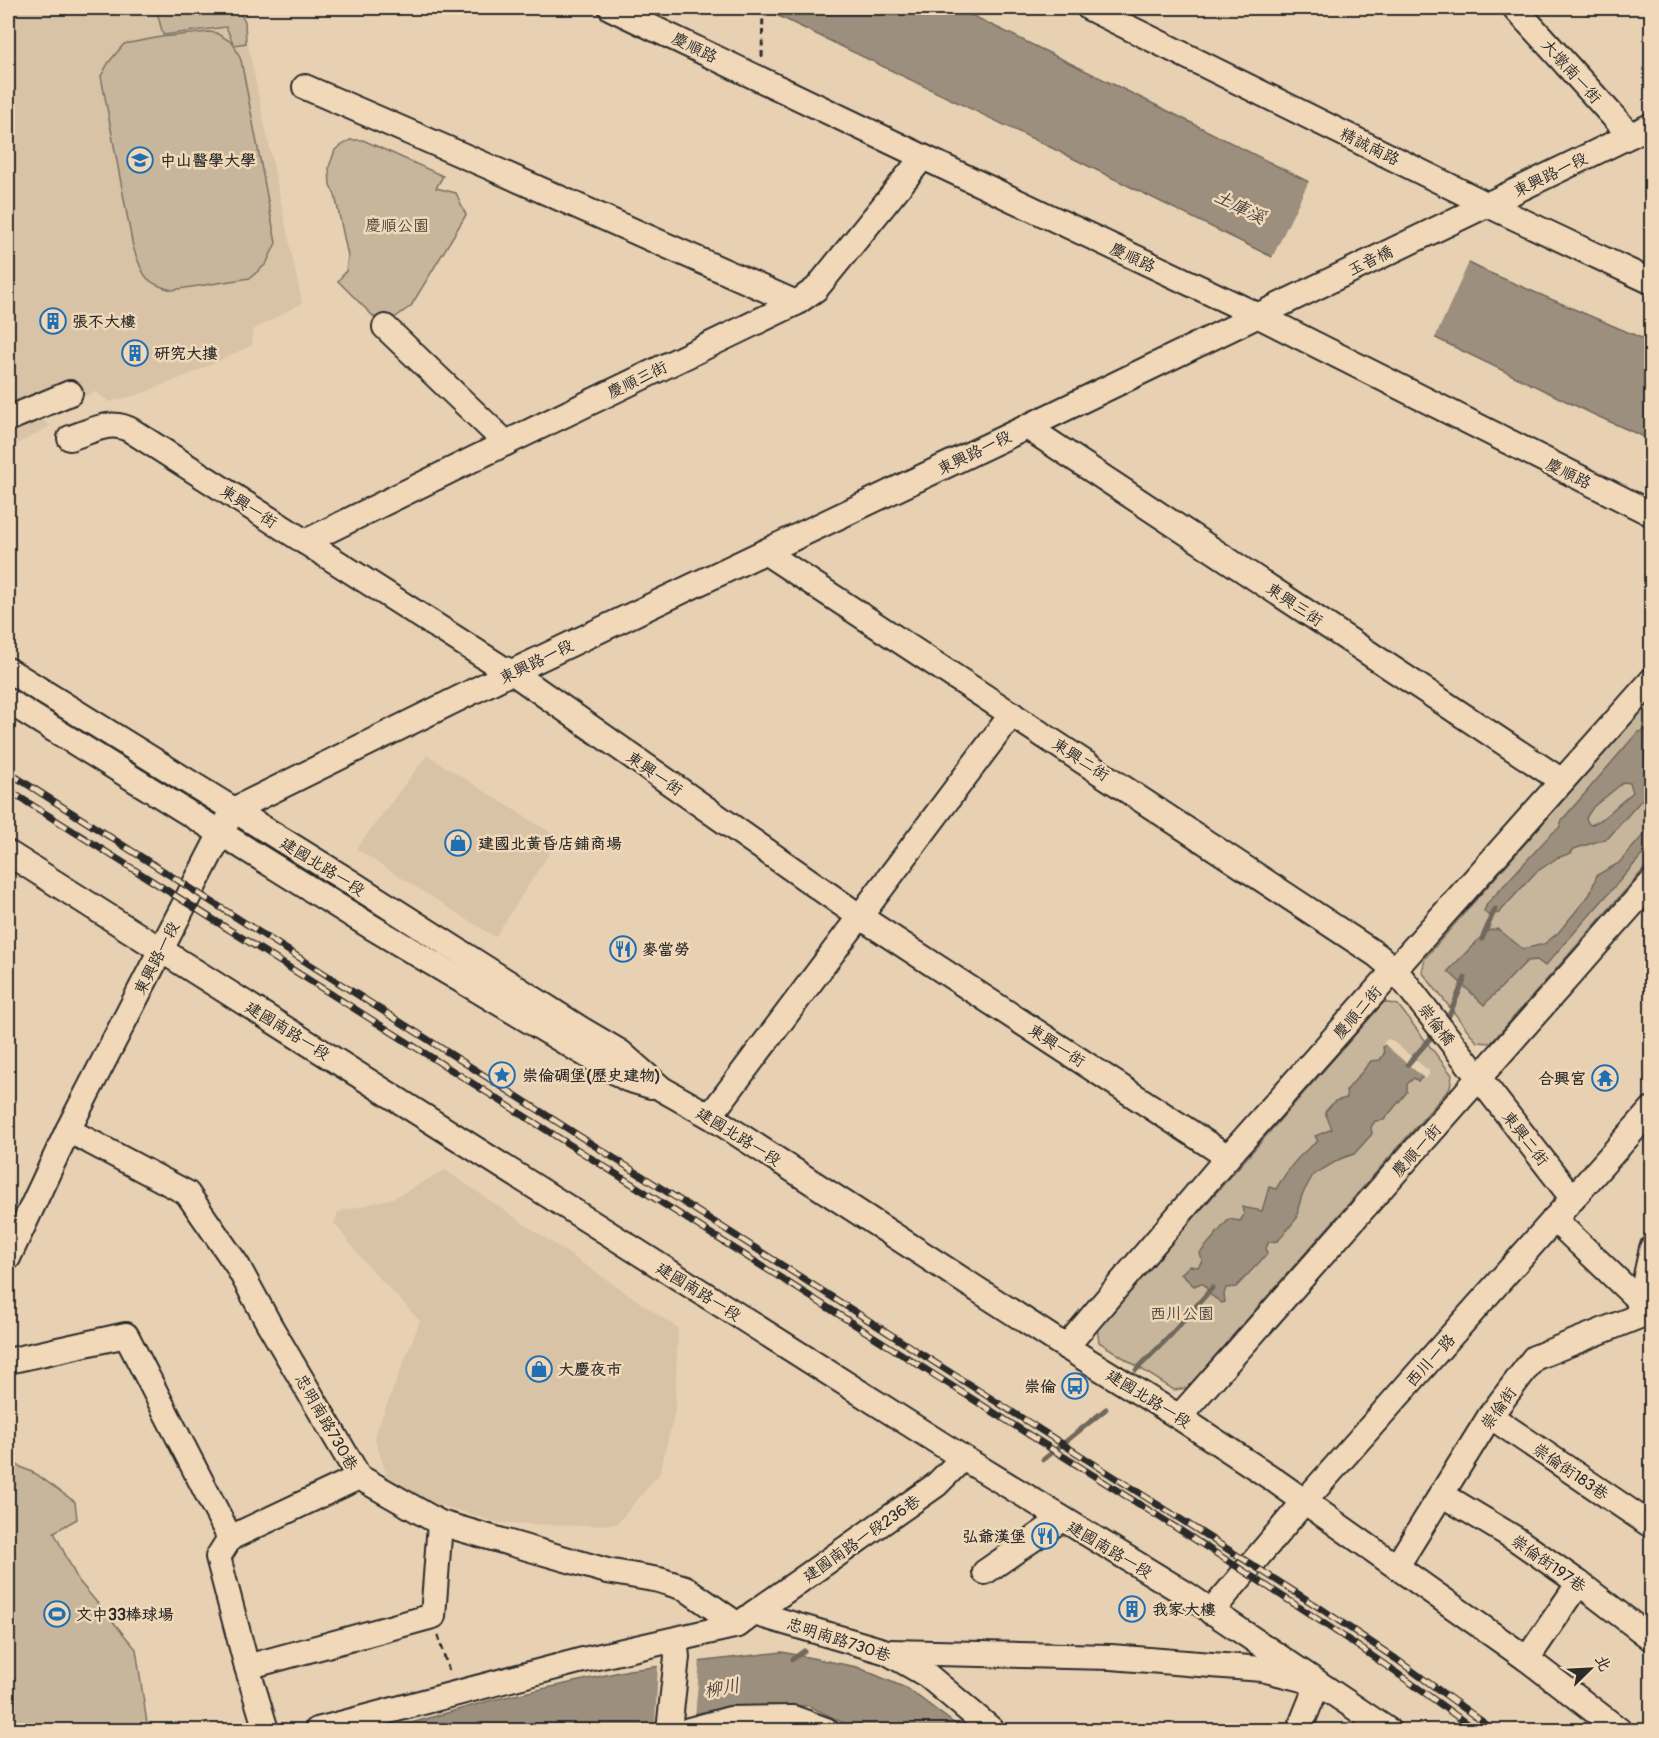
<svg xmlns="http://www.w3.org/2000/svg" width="1659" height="1738" font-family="Pangolin,'LXGW WenKai TC',sans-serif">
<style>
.built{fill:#d8c3a7}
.green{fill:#c8b69c;stroke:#7a7064;stroke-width:1.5}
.water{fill:#9d8f7d;stroke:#6f675c;stroke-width:1.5;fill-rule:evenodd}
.pier{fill:#e8d1b2}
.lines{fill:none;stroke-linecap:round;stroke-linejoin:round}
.stream{stroke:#6f675c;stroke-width:5}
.minor-casing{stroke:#2b2b2b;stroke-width:28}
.path{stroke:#2b2b2b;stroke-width:3;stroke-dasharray:6 4.5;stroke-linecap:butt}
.minor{stroke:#f0d8b8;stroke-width:24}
.rail-casing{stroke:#2b2b2b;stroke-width:7}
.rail{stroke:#f0d8b8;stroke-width:4.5;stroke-dasharray:14;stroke-linecap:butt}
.labels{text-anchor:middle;stroke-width:5;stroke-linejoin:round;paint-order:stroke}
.street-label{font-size:16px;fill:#2b2b2b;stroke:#f0d8b8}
.poi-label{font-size:16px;font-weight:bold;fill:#2b2b2b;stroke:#f0d8b8;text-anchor:start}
.park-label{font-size:16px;fill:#4a4742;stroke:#f0d8b8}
.water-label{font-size:18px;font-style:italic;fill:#484440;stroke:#f0d8b8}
</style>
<rect width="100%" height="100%" fill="#e8d1b2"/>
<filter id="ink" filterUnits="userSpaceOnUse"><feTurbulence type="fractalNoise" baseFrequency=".0167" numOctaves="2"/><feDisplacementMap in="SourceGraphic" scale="12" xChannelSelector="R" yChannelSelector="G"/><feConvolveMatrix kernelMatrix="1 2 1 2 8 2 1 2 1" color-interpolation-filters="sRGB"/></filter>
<g filter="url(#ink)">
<g class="built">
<path d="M8,8H231L242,16L302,303L253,330L252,345L191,374L137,395L110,402L95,392L48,413L40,418L50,426L8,449Z"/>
<path d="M427,755L559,838L495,937L356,849Z"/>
<path d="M445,1170L678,1328L675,1410L660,1473L617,1524L581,1526L499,1523L437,1504L388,1479L374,1437L420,1321L365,1263L334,1223L338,1212L394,1198Z"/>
</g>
<g class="green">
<path d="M156,8H236L245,21L246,43L234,45L241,60L276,243L266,264L250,278L172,290C143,283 143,274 133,247L101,76L109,62L124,44L161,37L209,32L216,33L233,43L226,27L163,35Z"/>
<path d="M350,140H363L443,176L436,188L456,193L466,215L411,306L383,326L338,281L346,271L348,256L335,195L330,185L329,167L335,150Z"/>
<path d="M1651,700V861L1491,1043L1477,1042L1422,972L1425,958Z"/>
<path d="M1384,1002L1398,1005L1452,1075L1450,1088L1187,1388L1174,1390L1099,1342L1097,1328Z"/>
<path d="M8,1461L36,1474L75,1502L77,1519L54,1532L78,1580L136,1649L148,1730H8Z"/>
</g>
<g class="water">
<path d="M762,8H957L1168,111L1483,270L1651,342V440L1597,416L1446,343L1054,149Z"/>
<path d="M1651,724V766L1647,777L1649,790L1644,797L1608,838L1574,849L1571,853L1557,858L1535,873L1499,913L1488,915L1484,911L1487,904L1551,834L1559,828L1562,820L1638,732L1644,731ZM1624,782L1630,783L1633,792L1601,820L1591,825L1588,823L1586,818L1593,807Z"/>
<path d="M1651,826V845L1545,966L1537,960L1527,961L1484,1005L1448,971L1487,931L1498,929L1523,949L1544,944L1558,933L1590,894L1597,875L1619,863Z"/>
<path d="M1389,1042L1427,1073L1418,1081L1414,1078L1407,1084V1092L1384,1120L1375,1121L1371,1127L1372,1134L1354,1154L1340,1159L1313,1175L1302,1195L1298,1209L1297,1218L1278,1241L1269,1242L1266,1248L1267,1254L1236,1287L1226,1288L1224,1294L1225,1302L1222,1303L1209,1294L1205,1285L1201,1283L1194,1286L1181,1274L1189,1266L1198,1267L1202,1261L1200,1253L1229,1219L1240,1221L1244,1215L1242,1207L1262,1211L1269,1187L1276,1189C1288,1169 1299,1154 1318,1141L1315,1136L1332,1129L1325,1112L1335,1101L1347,1098L1346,1091L1371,1061L1380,1060L1384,1054L1383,1047Z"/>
<path d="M782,1652L857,1667L908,1689L963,1730H858L809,1706L772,1705L703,1712L631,1730H387L492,1700L629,1670Z"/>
</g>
<g class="pier">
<path d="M1310,179L1470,260L1434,340L1271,260Z"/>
<path d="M1388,1039L1391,1040L1429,1071V1075L1425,1079L1383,1043Z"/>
<path d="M700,1658L695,1717L655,1727L658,1664Z"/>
</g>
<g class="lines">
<g class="stream">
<path d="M1482,939L1495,909"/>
<path d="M1443,1023L1448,1018L1465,978"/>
<path d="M1408,1064L1435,1033"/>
<path d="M1136,1370L1169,1337L1212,1288"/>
<path d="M1043,1460L1106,1409"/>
<path d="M793,1659L804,1651"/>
</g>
<g class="minor-casing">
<g id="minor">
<path d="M611,8L923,157L1257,315L1652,514"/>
<path d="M1089,8L1488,205L1652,282"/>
<path d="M1515,8L1630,135"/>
<path d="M305,87L485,165L796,303"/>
<path d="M385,327L506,443"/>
<path d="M8,419L70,393"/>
<path d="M1027,427L1562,781"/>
<path d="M70,438C92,431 111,418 132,431L502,668L512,672L859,916L1228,1157"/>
<path d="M305,542L506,443L796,303L816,289L923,157"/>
<path d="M765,552L1377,955L1397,972L1573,1199"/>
<path d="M8,670L347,880L581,1029L620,1052L662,1089L710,1116L1066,1347L1179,1417L1270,1477L1527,1659L1619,1730"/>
<path d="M8,701L370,926L627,1079L651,1086"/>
<path d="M8,853L960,1456L1186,1594L1388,1730"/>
<path d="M710,1116L1012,714"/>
<path d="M68,1130L187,1193L237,1265L269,1324L359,1477L440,1523L607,1571L659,1580L685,1588L738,1625"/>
<path d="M1554,1219L1652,1313"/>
<path d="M8,1258L68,1130L233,810L512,672L1027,427L1652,125"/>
<path d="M1638,1313L1652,1248"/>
<path d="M1066,1347L1228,1157L1652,680"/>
<path d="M8,1361L126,1335L230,1538L359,1477"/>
<path d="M1490,1416L1652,1526"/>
<path d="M1179,1417L1652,882"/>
<path d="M1441,1494L1516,1539L1579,1583L1652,1639"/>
<path d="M230,1538L218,1557L247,1667"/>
<path d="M1397,1566L1490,1416L1534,1358L1652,1311"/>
<path d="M985,1572L1062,1519"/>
<path d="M1211,1612L1304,1502L1652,1109"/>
<path d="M754,1613L936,1485L954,1467L960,1456"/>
<path d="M890,1652L1111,1657L1262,1669L1318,1683L1299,1730"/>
<path d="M1527,1659L1579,1583"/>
<path d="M266,1730L247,1667L433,1616L440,1523"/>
<path d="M317,1730L579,1661L738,1625L754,1613L887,1652L927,1675L992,1730"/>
<path d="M669,1730L677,1657L675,1640"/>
<path d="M689,1730L730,1719L793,1718L826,1730"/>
</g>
</g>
<g class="path">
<path d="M762,57L763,8"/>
<path d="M1650,1434L1652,1432"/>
<path d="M438,1635L450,1675"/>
</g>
<use href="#minor" class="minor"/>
<g class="rail-casing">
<g id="rail">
<path d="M8,772L1320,1608L1396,1659L1494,1730"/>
<path d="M8,790L1161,1518C1267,1586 1375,1654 1475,1730"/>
</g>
</g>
<use href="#rail" class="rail"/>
</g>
</g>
<defs>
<g id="university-ring" transform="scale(1.35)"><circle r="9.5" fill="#f0d8b8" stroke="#1f6fb2" stroke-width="1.5"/><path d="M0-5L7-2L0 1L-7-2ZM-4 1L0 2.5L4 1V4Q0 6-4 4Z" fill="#1f6fb2"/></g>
<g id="building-ring" transform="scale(1.35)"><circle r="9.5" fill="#f0d8b8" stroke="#1f6fb2" stroke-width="1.5"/><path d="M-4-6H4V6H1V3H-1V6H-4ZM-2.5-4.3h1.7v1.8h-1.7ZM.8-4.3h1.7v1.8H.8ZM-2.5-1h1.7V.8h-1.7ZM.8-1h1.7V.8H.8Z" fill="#1f6fb2"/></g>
<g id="shop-ring" transform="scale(1.35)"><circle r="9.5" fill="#f0d8b8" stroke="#1f6fb2" stroke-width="1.5"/><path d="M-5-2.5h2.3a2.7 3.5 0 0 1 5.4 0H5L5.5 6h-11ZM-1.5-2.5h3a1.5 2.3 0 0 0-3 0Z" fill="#1f6fb2"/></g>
<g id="restaurant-ring" transform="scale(1.35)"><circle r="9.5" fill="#f0d8b8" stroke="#1f6fb2" stroke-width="1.5"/><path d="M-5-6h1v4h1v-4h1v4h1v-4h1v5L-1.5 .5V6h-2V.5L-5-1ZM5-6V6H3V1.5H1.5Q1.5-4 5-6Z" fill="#1f6fb2"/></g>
<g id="sight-ring" transform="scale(1.35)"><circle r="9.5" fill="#f0d8b8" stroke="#1f6fb2" stroke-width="1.5"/><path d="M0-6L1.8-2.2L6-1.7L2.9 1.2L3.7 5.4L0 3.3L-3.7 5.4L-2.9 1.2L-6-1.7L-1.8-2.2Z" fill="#1f6fb2"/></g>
<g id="temple-ring" transform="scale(1.35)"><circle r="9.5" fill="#f0d8b8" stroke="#1f6fb2" stroke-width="1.5"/><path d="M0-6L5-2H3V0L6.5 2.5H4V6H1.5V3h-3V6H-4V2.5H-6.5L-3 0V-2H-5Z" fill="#1f6fb2"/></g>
<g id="bus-ring" transform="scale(1.35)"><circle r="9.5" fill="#f0d8b8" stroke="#1f6fb2" stroke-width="1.5"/><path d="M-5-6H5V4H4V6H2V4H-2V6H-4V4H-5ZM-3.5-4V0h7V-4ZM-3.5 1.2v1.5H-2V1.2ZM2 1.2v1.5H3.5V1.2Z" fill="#1f6fb2"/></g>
<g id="stadium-ring" transform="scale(1.35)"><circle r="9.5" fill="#f0d8b8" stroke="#1f6fb2" stroke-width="1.5"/><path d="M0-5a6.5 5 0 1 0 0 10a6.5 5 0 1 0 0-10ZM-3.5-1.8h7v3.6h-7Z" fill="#1f6fb2"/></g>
</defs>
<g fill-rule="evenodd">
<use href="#university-ring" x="140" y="160"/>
<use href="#building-ring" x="53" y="321"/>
<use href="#building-ring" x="135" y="353"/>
<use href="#shop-ring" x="458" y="843"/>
<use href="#restaurant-ring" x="623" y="949"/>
<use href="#sight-ring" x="502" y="1075"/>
<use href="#temple-ring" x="1605" y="1078"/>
<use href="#shop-ring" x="539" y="1369"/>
<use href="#bus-ring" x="1075" y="1386"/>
<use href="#restaurant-ring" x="1045" y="1536"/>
<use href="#building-ring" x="1132" y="1609"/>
<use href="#stadium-ring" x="57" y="1614"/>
</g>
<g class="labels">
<g class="street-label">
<text transform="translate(695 47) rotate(26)" y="6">慶順路</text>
<text transform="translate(1572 71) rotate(48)" y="6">大墩南一街</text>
<text transform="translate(1370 146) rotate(26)" y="6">精誠南路</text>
<text transform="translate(1550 174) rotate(-26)" y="6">東興路一段</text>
<text transform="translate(1133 257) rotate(25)" y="6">慶順路</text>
<text transform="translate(1370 260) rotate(-26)" y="6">玉音橋</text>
<text transform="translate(637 379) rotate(-26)" y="6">慶順三街</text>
<text transform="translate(974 452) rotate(-26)" y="6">東興路一段</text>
<text transform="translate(1569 473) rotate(26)" y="6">慶順路</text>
<text transform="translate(249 506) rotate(33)" y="6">東興一街</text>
<text transform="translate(1295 604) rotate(34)" y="6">東興三街</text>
<text transform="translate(536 661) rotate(-26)" y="6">東興路一段</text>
<text transform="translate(1081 759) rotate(33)" y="6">東興二街</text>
<text transform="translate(655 773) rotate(35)" y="6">東興一街</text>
<text transform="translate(323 866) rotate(32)" y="6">建國北路一段</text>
<text transform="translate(156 958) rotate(-63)" y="6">東興路一段</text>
<text transform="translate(1357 1012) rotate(-49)" y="6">慶順二街</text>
<text transform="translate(1437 1024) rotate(52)" y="6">崇倫橋</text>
<text transform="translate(288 1030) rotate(32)" y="6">建國南路一段</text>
<text transform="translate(1057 1045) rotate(33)" y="6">東興一街</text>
<text transform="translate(739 1136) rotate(32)" y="6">建國北路一段</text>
<text transform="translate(1526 1138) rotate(52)" y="6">東興二街</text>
<text transform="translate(1416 1150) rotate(-48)" y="6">慶順一街</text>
<text transform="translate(699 1291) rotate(32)" y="6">建國南路一段</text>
<text transform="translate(1430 1360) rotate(-48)" y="6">西川一路</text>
<text transform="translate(1149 1398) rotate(32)" y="6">建國北路一段</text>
<text transform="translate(1498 1408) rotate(-54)" y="6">崇倫街</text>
<text transform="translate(327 1422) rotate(60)" y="6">忠明南路730巷</text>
<text transform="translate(1571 1471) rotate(34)" y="6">崇倫街183巷</text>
<text transform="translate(861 1538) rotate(-35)" y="6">建國南路一段236巷</text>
<text transform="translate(1110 1549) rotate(31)" y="6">建國南路一段</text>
<text transform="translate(1549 1563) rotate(35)" y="6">崇倫街197巷</text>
<text transform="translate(839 1639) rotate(18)" y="6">忠明南路730巷</text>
</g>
<g class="poi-label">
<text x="160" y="166">中山醫學大學</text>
<text x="72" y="327">張不大樓</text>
<text x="154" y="359">研究大摟</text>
<text x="478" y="849">建國北黃昏店鋪商場</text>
<text x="642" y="955">麥當勞</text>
<text x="522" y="1081">崇倫碉堡(歷史建物)</text>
<text x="1586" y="1084" text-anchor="end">合興宮</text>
<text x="558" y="1375">大慶夜市</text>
<text x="1056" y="1392" text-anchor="end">崇倫</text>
<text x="1026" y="1542" text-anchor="end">弘爺漢堡</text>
<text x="1152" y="1615">我家大樓</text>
<text x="76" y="1620">文中33棒球場</text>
</g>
<g class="park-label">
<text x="397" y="231">慶順公園</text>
<text x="1182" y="1319">西川公園</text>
</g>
<g class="water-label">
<text transform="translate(1240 207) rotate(26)" y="6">土庫溪</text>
<text transform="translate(722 1688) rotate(-10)" y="6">柳川</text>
</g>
</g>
<rect width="1659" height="1738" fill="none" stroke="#f0d8b8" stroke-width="30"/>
<rect x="15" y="15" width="1629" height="1708" fill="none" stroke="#2b2b2b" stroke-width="2" filter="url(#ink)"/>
<g transform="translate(1590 1669) rotate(66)" stroke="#f0d8b8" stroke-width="4.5" paint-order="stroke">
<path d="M0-4.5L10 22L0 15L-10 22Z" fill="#2b2b2b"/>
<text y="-9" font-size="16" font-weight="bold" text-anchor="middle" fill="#2b2b2b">北</text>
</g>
</svg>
